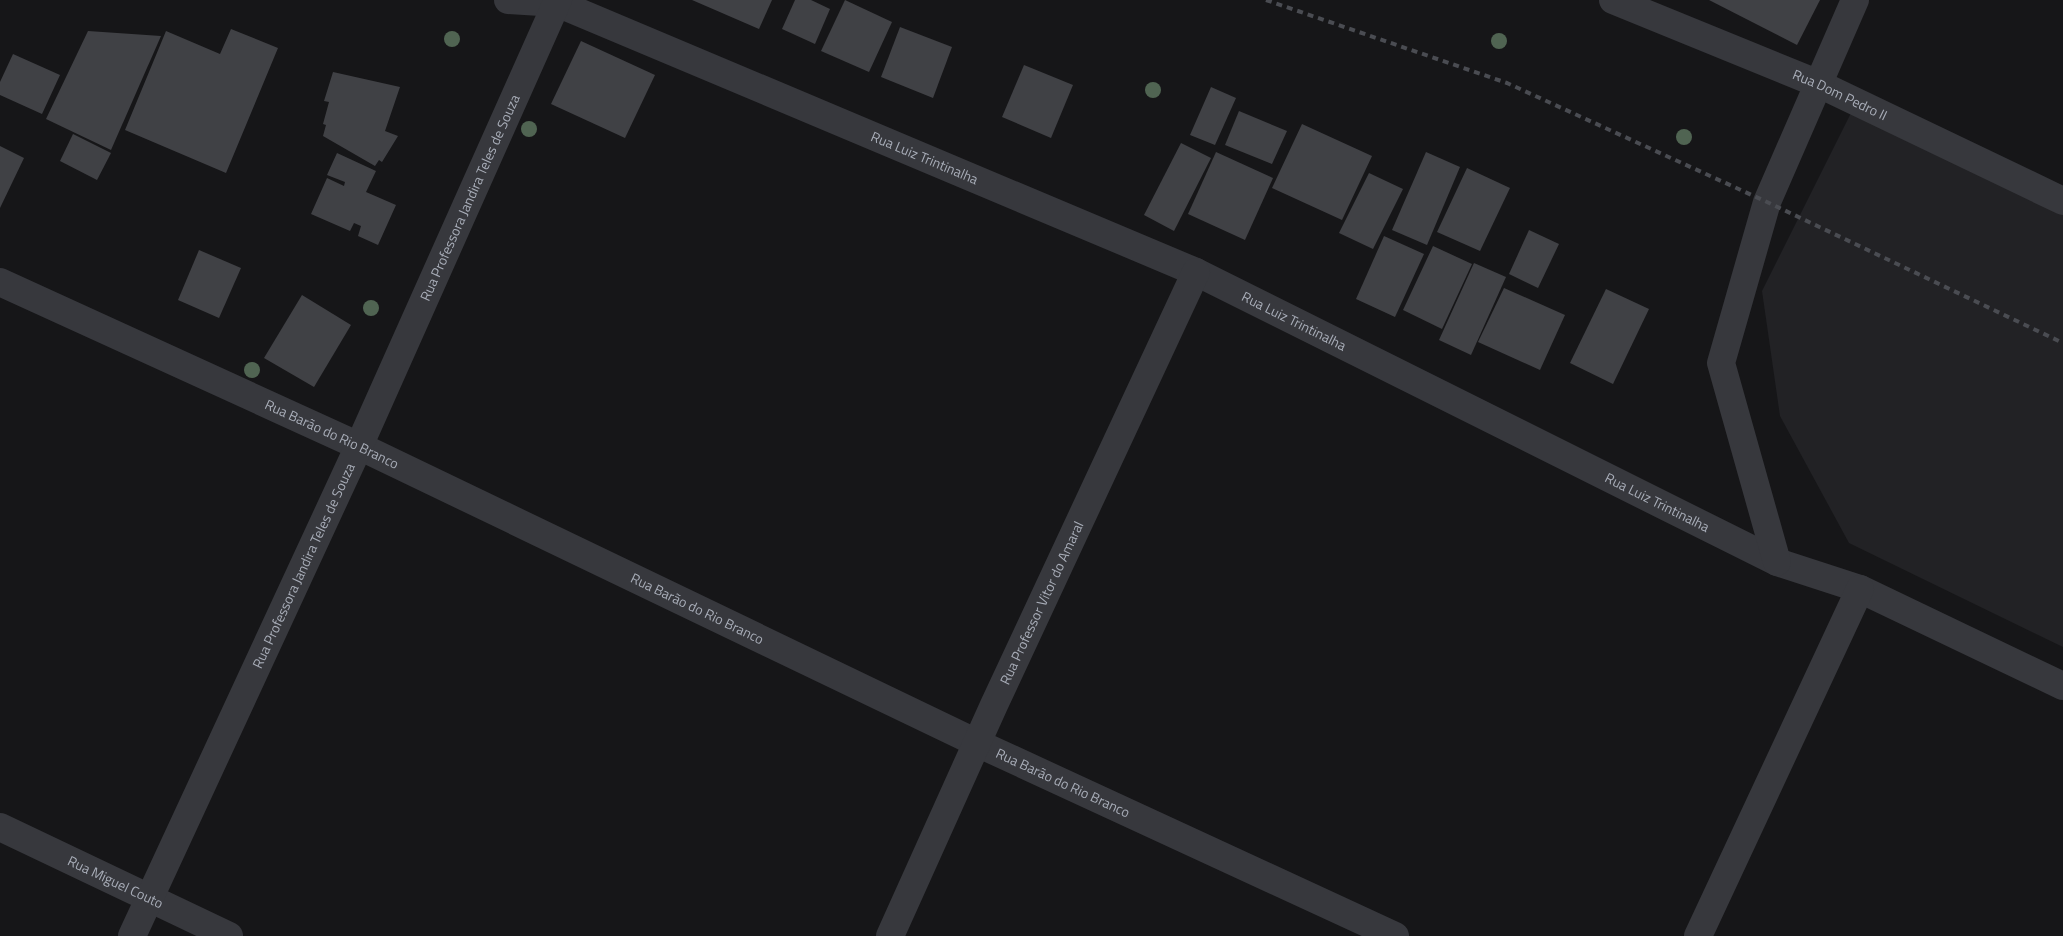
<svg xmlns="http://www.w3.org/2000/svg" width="2063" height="936" font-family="'Titillium Web',sans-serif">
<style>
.built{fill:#222225}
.building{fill:#404145}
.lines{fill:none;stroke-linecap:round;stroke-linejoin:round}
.minor{stroke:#37383d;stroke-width:28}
.rail{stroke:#4a4c52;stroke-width:4;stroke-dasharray:6 5;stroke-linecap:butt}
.tree{fill:#506452}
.labels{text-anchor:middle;stroke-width:4;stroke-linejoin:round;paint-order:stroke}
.street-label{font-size:14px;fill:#a8adb8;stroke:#111113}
</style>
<rect width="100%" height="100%" fill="#161618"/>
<path class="built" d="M1852,111L2063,213V647L1849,543L1780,416L1762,291Z"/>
<g class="building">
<path d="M692,0H772L759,29Z"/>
<path d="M795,0H811L830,9L815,44L782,29Z"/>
<path d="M845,0L892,22L869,72L821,51Z"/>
<path d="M1709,0H1820L1797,45Z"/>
<path d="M900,27L952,47L933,98L881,77Z"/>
<path d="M231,29L278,48L226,173L125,130L166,31L220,54Z"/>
<path d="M88,31L161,36L111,150L46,119Z"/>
<path d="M581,41L655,75L625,138L551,104Z"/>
<path d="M13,54L60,75L42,114L0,95V82Z"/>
<path d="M1024,65L1073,85L1051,138L1002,117Z"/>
<path d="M333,72L400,87L385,131L398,136L382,162L379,160L375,166L323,136L326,125L323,124L329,102L324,101Z"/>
<path d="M1211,87L1236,98L1215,145L1190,135Z"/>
<path d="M1239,111L1287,131L1272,164L1225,145Z"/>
<path d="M1302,124L1372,156L1342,220L1272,188Z"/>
<path d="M73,134L111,153L97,180L60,161Z"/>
<path d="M1181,143L1211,158L1174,231L1144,215Z"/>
<path d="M0,146L24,158L0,208Z"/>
<path d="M1216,152L1273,178L1245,240L1188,214Z"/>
<path d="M1426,152L1460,167L1427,245L1392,230Z"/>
<path d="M337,153L376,171L366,192L396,205L378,245L358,236L361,226L354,223L350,231L311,214L327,178L344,186L345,182L327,175Z"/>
<path d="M1467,168L1510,188L1480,251L1437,232Z"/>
<path d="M1369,173L1403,189L1373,249L1339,233Z"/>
<path d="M1529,230L1559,244L1538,288L1509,274Z"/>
<path d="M1384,236L1424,254L1395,317L1356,299Z"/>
<path d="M1433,246L1472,264L1442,329L1403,310Z"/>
<path d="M199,250L241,268L219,318L178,300Z"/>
<path d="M1474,263L1506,277L1471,355L1439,340Z"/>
<path d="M1504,288L1565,315L1540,370L1478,342Z"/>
<path d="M1606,289L1649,309L1613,384L1570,363Z"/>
<path d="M302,295L351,325L314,387L264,358Z"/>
</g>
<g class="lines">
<g class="minor">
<path id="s1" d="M508,0L557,3L1196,272L1777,562L1860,589L2063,686"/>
<path id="s2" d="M1613,0L1819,84L2063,201"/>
<path id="s3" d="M0,282L359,446L977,743L1395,936"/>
<path d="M1777,562L1721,363L1767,202L1855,0"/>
<path id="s4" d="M0,827L229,936"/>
<path id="s5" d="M132,936L359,446L558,0"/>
<path id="s6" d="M890,936L994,705L1196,272"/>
<path d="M1698,936L1860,589"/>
</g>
<path class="rail" d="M1266,0L1507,83L1767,202L2063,343"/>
</g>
<g class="tree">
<circle cx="452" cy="39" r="8"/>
<circle cx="1499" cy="41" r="8"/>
<circle cx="1153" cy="90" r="8"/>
<circle cx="529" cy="129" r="8"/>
<circle cx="1684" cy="137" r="8"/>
<circle cx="371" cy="308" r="8"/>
<circle cx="252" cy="370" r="8"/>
</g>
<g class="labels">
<g class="street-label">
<text dy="5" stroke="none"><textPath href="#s2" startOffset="246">Rua Dom Pedro II</textPath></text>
<text dy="5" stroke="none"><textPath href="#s1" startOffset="448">Rua Luiz Trintinalha</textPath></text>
<text dy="5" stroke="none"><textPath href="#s5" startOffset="812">Rua Professora Jandira Teles de Souza</textPath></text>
<text dy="5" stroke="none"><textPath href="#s1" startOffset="852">Rua Luiz Trintinalha</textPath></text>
<text dy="5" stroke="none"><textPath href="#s3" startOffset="365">Rua Barão do Rio Branco</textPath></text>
<text dy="5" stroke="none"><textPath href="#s1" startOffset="1258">Rua Luiz Trintinalha</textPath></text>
<text dy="5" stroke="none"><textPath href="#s5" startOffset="408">Rua Professora Jandira Teles de Souza</textPath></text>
<text dy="5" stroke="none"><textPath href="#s6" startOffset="366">Rua Professor Vitor do Amaral</textPath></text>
<text dy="5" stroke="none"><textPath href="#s3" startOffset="770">Rua Barão do Rio Branco</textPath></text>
<text dy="5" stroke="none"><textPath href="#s3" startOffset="1175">Rua Barão do Rio Branco</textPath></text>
<text dy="5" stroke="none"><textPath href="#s4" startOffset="128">Rua Miguel Couto</textPath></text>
</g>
</g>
</svg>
